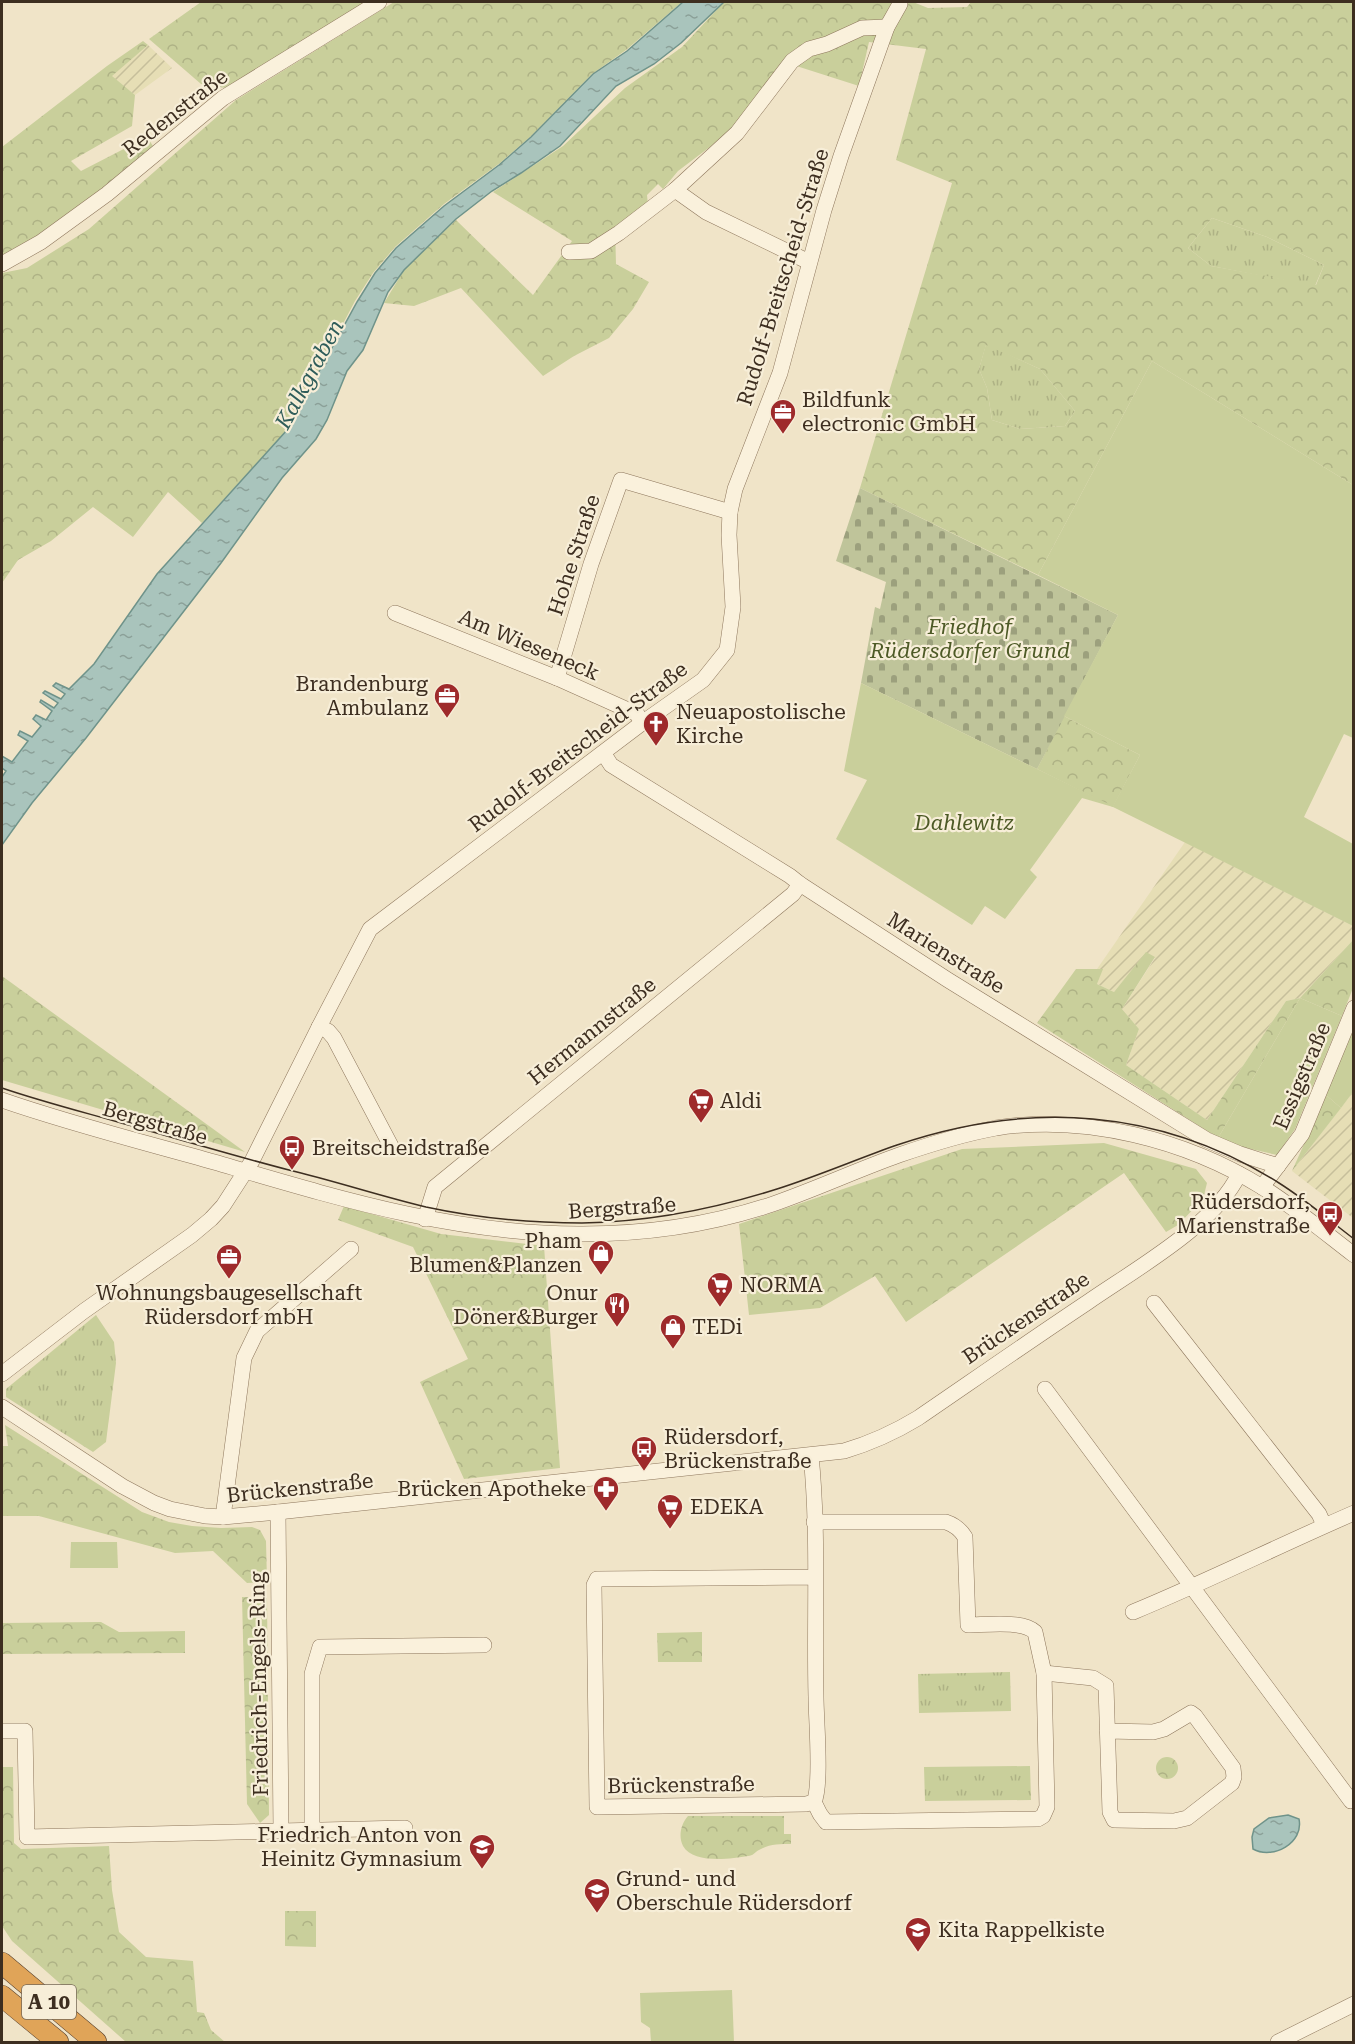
<svg xmlns="http://www.w3.org/2000/svg" width="1355" height="2044" font-family="'Roboto Serif',serif">
<style>
.farmland{fill:url(#farmland-furrows)}
.grass{fill:url(#grass-tufts)}
.forest{fill:url(#forest-crowns);fill-rule:evenodd}
.cemetery{fill:url(#cemetery-stones)}
.garden{fill:#c9cf9b}
.water{fill:url(#water-ripples);stroke:#6f938a;stroke-width:1.5}
.lines{fill:none;stroke-linecap:round;stroke-linejoin:round}
.minor-casing{stroke:#8d765c;stroke-width:16}
.highway-casing{stroke:#5b4430;stroke-width:22}
.minor{stroke:#faf1dc;stroke-width:15}
.highway{stroke:#e0a458;stroke-width:21}
.tram{stroke:#3d2e20;stroke-width:1.5}
.labels{text-anchor:middle;stroke-width:4.5;stroke-linejoin:round;paint-order:stroke}
.shield{fill:#f7eed8;stroke:#756857;stroke-width:1.5}
.shield-label{font-size:20px;font-weight:bold;fill:#3d2e20}
.street-label{font-size:21px;fill:#3d2e20;stroke:#f7eed8}
.poi-label{font-size:21px;fill:#3d2e20;stroke:#f7eed8;text-anchor:start}
.park-label{font-size:21px;font-style:italic;fill:#4d5a26;stroke:#f7eed8}
.water-label{font-size:22px;font-style:italic;fill:#2f5d5a;stroke:#f7eed8}
</style>
<defs>
<pattern id="farmland-furrows" width="10" height="10" patternUnits="userSpaceOnUse" patternTransform="scale(1.5)"><rect width="10" height="10" fill="#e6deb5"/><path d="M-1 1l2-2M0 10L10 0M9 11l2-2" fill="none" stroke="#c6bf9b"/></pattern>
<pattern id="grass-tufts" width="24" height="20" patternUnits="userSpaceOnUse" patternTransform="scale(1.5)"><rect width="24" height="20" fill="#c9cf9b"/><path d="M3 7l-1-3M5 7V3M7 7l1-3M15 17l-1-3M17 17v-4M19 17l1-3" fill="none" stroke="#aeb285"/></pattern>
<pattern id="forest-crowns" width="20" height="18" patternUnits="userSpaceOnUse" patternTransform="scale(1.5)"><rect width="20" height="18" fill="#c9cf9b"/><path d="M2 6a3 3 0 1 1 6 0M12 15a3 3 0 1 1 6 0" fill="none" stroke="#aeb285"/></pattern>
<pattern id="cemetery-stones" width="16" height="16" patternUnits="userSpaceOnUse" patternTransform="scale(1.5)"><rect width="16" height="16" fill="#bfc49a"/><path d="M2 7V4a2 2 0 0 1 4 0v3zM10 15v-3a2 2 0 0 1 4 0v3z" fill="#9ca07d"/></pattern>
<pattern id="water-ripples" width="26" height="14" patternUnits="userSpaceOnUse" patternTransform="scale(1.5)"><rect width="26" height="14" fill="#a9c4bc"/><path d="M2 4q2-2 4 0t4 0M15 11q2-2 4 0t4 0" fill="none" stroke="#8ba098"/></pattern>
</defs>
<rect width="100%" height="100%" fill="#f0e4c8"/>
<g class="farmland">
<path d="M148,45L172,68L135,95L111,76Z"/>
<path d="M1185,842L1353,926V940L1300,998L1286,1001L1207,1120L1126,1065L1139,1029L1122,1009L1155,958L1146,953L1114,992L1097,984L1102,970L1097,969Z"/>
<path d="M1353,1092V1218L1292,1171Z"/>
</g>
<g class="grass">
<path d="M1212,218L1267,237L1324,265L1315,286L1211,266L1188,248Z"/>
<path d="M986,344L1040,369L1075,411L1065,426L1020,429L992,420L987,388L979,369Z"/>
<path d="M96,1315L114,1342L116,1363L106,1442L93,1452L6,1397V1389Z"/>
<path d="M1010,1672L1011,1711L919,1713L918,1674Z"/>
<path d="M1030,1766L1031,1800L925,1801L924,1767Z"/>
</g>
<g class="forest">
<path d="M201,2H374L232,89L201,84L149,39Z"/>
<path d="M394,2H682L626,50L592,74L530,137L500,163L444,204L395,247L373,273L355,301L287,430L202,523L168,492L133,537L93,507L51,541L18,560L2,583V273L27,268L89,229L236,100Z"/>
<path d="M724,2H913L928,8L967,7L971,2H1353V485L1152,361L1038,575L860,488L952,183L896,160L926,49L869,42L859,86L787,63L727,134L678,171L663,189L658,184L647,195L648,205L615,227L616,264L649,282L633,309L609,338L574,356L543,376L461,288L414,306L384,303L404,270L456,220L533,295L572,241L493,192L563,146L625,88L682,47ZM1212,218L1267,237L1324,265L1316,285L1211,266L1188,248ZM986,345L1040,369L1075,411L1065,426L1020,429L992,420L987,388L979,369Z"/>
<path d="M143,41L148,45L112,76L135,95L132,126L71,161L81,171L147,137L155,149L58,224L2,257V147L107,66Z"/>
<path d="M1064,716L1140,755L1113,807L1037,769Z"/>
<path d="M1353,940V988L1342,1016L1300,998L1218,1138L1037,1023L1076,969H1103L1097,984L1114,992L1146,952L1155,957L1122,1009L1139,1029L1126,1065L1207,1120L1286,1001L1300,998Z"/>
<path d="M2,976L245,1152L2,1080Z"/>
<path d="M1326,1095L1341,1108L1292,1171Z"/>
<path d="M1104,1143L1196,1169L1207,1183L1203,1199L1178,1225L1166,1232L1124,1173L906,1322L875,1276L820,1308L749,1315L739,1224L962,1149Z"/>
<path d="M344,1206L441,1234L544,1246L560,1468L464,1479L420,1382L468,1359L413,1247L338,1220Z"/>
<path d="M5,1425L142,1512L169,1522L192,1526L221,1528L252,1527L260,1530L266,1541L267,1582L247,1583L213,1551L175,1553L39,1516H2V1446H8Z"/>
<path d="M242,1597L267,1598L269,1815L260,1823L247,1804Z"/>
<path d="M101,1622L119,1632L185,1631V1653L2,1654V1623Z"/>
<path d="M702,1632V1662H658L657,1633Z"/>
<circle cx="1167" cy="1768" r="11"/>
<path d="M2,1767H13L14,1843L21,1849L109,1846L112,1890L119,1932L146,1957L193,1961L197,2012L204,2013L211,2030L225,2042H126L12,1941L2,1926Z"/>
<path d="M688,1816H784V1834H791V1844C780,1844 769,1844 759,1850C755,1852 753,1856 748,1856C730,1859 693,1864 683,1846C678,1836 681,1824 688,1816Z"/>
<path d="M285,1911H316V1947L285,1946Z"/>
</g>
<path class="cemetery" d="M860,488L1118,615L1037,769L861,683L875,607L880,609L886,582L836,561Z"/>
<g class="garden">
<path d="M1152,361L1353,485V738L1344,734L1304,817L1353,844V926L1113,807L1082,798L1030,870L1037,877L1005,919L985,906L972,925L836,839L867,780L844,771L861,683L1113,806L1140,755L1064,716L1118,615L1038,575Z"/>
<path d="M1300,998L1342,1016L1295,1129L1277,1155L1224,1143L1218,1138Z"/>
<path d="M1353,1029V1092L1341,1108L1326,1095Z"/>
<path d="M71,1542H117L118,1568H70Z"/>
<path d="M732,1990L734,2042H651L650,2028L641,2022L640,1993Z"/>
</g>
<g class="water">
<path d="M683,2H724L681,43L654,64L616,86L560,146L521,173L492,191L456,219L404,270L388,292L363,350L347,371L327,420L316,439L282,478L221,563L86,738L32,803L2,845V777L6,771L2,768V756L12,762L28,741L18,735L20,731L32,737L41,726L33,719L36,715L46,720L52,711L40,702L41,700L54,708L58,703L43,693L45,691L61,699L65,694L53,686L56,683L69,689L94,664L157,574L287,430L357,302L375,273L396,248L444,206L499,165L531,137L593,74L627,51Z"/>
<path d="M1288,1815L1299,1819C1304,1843 1273,1860 1253,1849L1252,1837L1254,1829L1269,1818Z"/>
</g>
<g class="lines">
<g class="minor-casing">
<g id="minor">
<path d="M675,190L706,212L809,262"/>
<path d="M569,252L591,251L619,233L675,190L737,133L792,61L809,49L827,44L862,28L887,27"/>
<path d="M2,264L41,242L107,194L223,98L379,2"/>
<path d="M395,613L557,678L637,714L642,723"/>
<path d="M557,678L591,564L621,480L730,512"/>
<path d="M604,754L611,765L790,876L800,884L948,980L1207,1140L1240,1154L1278,1166"/>
<path d="M319,1027L328,1031L334,1038L391,1146"/>
<path d="M2,1100C71,1124 143,1142 214,1162C334,1197 456,1235 583,1234C647,1234 713,1224 773,1204C816,1189 857,1170 899,1155C931,1144 963,1134 996,1128C1085,1114 1186,1140 1262,1187C1294,1207 1324,1232 1354,1255"/>
<path d="M1262,1187L1302,1134L1354,1008"/>
<path d="M425,1219L435,1187L793,894L800,884"/>
<path d="M1154,1303L1319,1514L1324,1525"/>
<path d="M2,1374L84,1311L192,1235L211,1219L223,1206L252,1161L319,1027L370,929L642,723L703,680L727,650L733,607L729,535L730,512L735,489L780,373L824,210L841,156L887,27L900,4"/>
<path d="M1045,1389L1351,1801L1354,1800"/>
<path d="M2,1407L122,1486L154,1503L170,1509L205,1516L223,1517L278,1512L844,1451C871,1443 895,1432 918,1418C975,1379 1031,1340 1088,1302C1134,1270 1215,1225 1239,1174"/>
<path d="M811,1455C819,1535 814,1617 816,1697C816,1719 822,1785 814,1802L806,1804L597,1807L594,1585L597,1579L814,1577"/>
<path d="M223,1517L244,1358L257,1331L351,1249"/>
<path d="M814,1522H946C955,1525 960,1529 965,1537L968,1625C985,1625 1022,1620 1035,1632L1044,1673L1047,1807L1043,1816L1038,1819L826,1822L820,1814L814,1802"/>
<path d="M1133,1612C1208,1581 1280,1545 1354,1513"/>
<path d="M1044,1673L1093,1678L1106,1686L1110,1812L1114,1820L1174,1821L1187,1818L1232,1783L1234,1777L1233,1768L1195,1716L1191,1713L1164,1729L1153,1732L1107,1731"/>
<path d="M2,1731H25L27,1837L281,1831L278,1512"/>
<path d="M312,1830V1674L320,1647L484,1645"/>
<path d="M281,1831L405,1828"/>
<path d="M1278,2042L1354,2004"/>
</g>
</g>
<g class="highway-casing">
<g id="highway">
<path d="M2,1963L96,2042"/>
<path d="M2,1996L58,2042"/>
</g>
</g>
<use href="#minor" class="minor"/>
<use href="#highway" class="highway"/>
<path class="tram" d="M2,1088C40,1101 79,1111 118,1122C175,1138 231,1155 289,1170C335,1181 380,1196 426,1207C477,1218 529,1223 582,1223C648,1222 714,1209 777,1189C818,1176 857,1159 897,1145C1029,1100 1160,1108 1279,1183C1306,1200 1329,1220 1354,1239"/>
</g>
<defs>
<g id="office-pin" transform="scale(1.35)"><path d="M0 17L-7.5 6A9.5 9.5 0 1 1 7.5 6Z" fill="#9e2a2b" stroke="#f7eed8"/><path d="M-6-3h4V-5.5h4V-3h4V5H-6ZM-1-4.5V-3h2v-1.5ZM-6 0V1H6V0Z" fill="#fff"/></g>
<g id="church-pin" transform="scale(1.35)"><path d="M0 17L-7.5 6A9.5 9.5 0 1 1 7.5 6Z" fill="#9e2a2b" stroke="#f7eed8"/><path d="M-1.2-6h2.4v3.5h3.3v2.4h-3.3V6h-2.4V-.1h-3.3v-2.4h3.3Z" fill="#fff"/></g>
<g id="supermarket-pin" transform="scale(1.35)"><path d="M0 17L-7.5 6A9.5 9.5 0 1 1 7.5 6Z" fill="#9e2a2b" stroke="#f7eed8"/><path d="M-6-5.5h2.5l.6 2H6L4.5 2H-2.5L-4.4-4H-6ZM-1.5 3.2a1.3 1.3 0 1 0 .1 0ZM3 3.2a1.3 1.3 0 1 0 .1 0Z" fill="#fff"/></g>
<g id="bus-pin" transform="scale(1.35)"><path d="M0 17L-7.5 6A9.5 9.5 0 1 1 7.5 6Z" fill="#9e2a2b" stroke="#f7eed8"/><path d="M-5-6H5V4H4V6H2V4H-2V6H-4V4H-5ZM-3.5-4V0h7V-4ZM-3.5 1.2v1.5H-2V1.2ZM2 1.2v1.5H3.5V1.2Z" fill="#fff"/></g>
<g id="shop-pin" transform="scale(1.35)"><path d="M0 17L-7.5 6A9.5 9.5 0 1 1 7.5 6Z" fill="#9e2a2b" stroke="#f7eed8"/><path d="M-5-2.5h2.3a2.7 3.5 0 0 1 5.4 0H5L5.5 6h-11ZM-1.5-2.5h3a1.5 2.3 0 0 0-3 0Z" fill="#fff"/></g>
<g id="restaurant-pin" transform="scale(1.35)"><path d="M0 17L-7.5 6A9.5 9.5 0 1 1 7.5 6Z" fill="#9e2a2b" stroke="#f7eed8"/><path d="M-5-6h1v4h1v-4h1v4h1v-4h1v5L-1.5 .5V6h-2V.5L-5-1ZM5-6V6H3V1.5H1.5Q1.5-4 5-6Z" fill="#fff"/></g>
<g id="pharmacy-pin" transform="scale(1.35)"><path d="M0 17L-7.5 6A9.5 9.5 0 1 1 7.5 6Z" fill="#9e2a2b" stroke="#f7eed8"/><path d="M-2-6h4v4h4v4h-4v4h-4v-4h-4v-4h4Z" fill="#fff"/></g>
<g id="school-pin" transform="scale(1.35)"><path d="M0 17L-7.5 6A9.5 9.5 0 1 1 7.5 6Z" fill="#9e2a2b" stroke="#f7eed8"/><path d="M0-5L7-2L0 1L-7-2ZM-4 1L0 2.5L4 1V4Q0 6-4 4Z" fill="#fff"/></g>
</defs>
<g fill-rule="evenodd">
<use href="#office-pin" x="783" y="412"/>
<use href="#office-pin" x="447" y="696"/>
<use href="#church-pin" x="656" y="724"/>
<use href="#supermarket-pin" x="701" y="1101"/>
<use href="#bus-pin" x="292" y="1148"/>
<use href="#bus-pin" x="1330" y="1214"/>
<use href="#shop-pin" x="601" y="1253"/>
<use href="#office-pin" x="229" y="1257"/>
<use href="#supermarket-pin" x="720" y="1285"/>
<use href="#restaurant-pin" x="617" y="1305"/>
<use href="#shop-pin" x="673" y="1327"/>
<use href="#bus-pin" x="644" y="1449"/>
<use href="#pharmacy-pin" x="606" y="1489"/>
<use href="#supermarket-pin" x="670" y="1507"/>
<use href="#school-pin" x="482" y="1847"/>
<use href="#school-pin" x="597" y="1891"/>
<use href="#school-pin" x="918" y="1930"/>
</g>
<g class="labels">
<rect class="shield" x="22" y="1985" width="54" height="34" rx="4.5"/>
<g class="shield-label">
<text x="49" y="2009">A 10</text>
</g>
<g class="street-label">
<text transform="translate(175 113) rotate(-38)" y="7">Redenstraße</text>
<text transform="translate(783 277) rotate(-73)" y="7">Rudolf-Breitscheid-Straße</text>
<text transform="translate(574 555) rotate(-72)" y="7">Hohe Straße</text>
<text transform="translate(529 645) rotate(23)" y="7">Am Wieseneck</text>
<text transform="translate(578 747) rotate(-37)" y="7">Rudolf-Breitscheid-Straße</text>
<text transform="translate(946 953) rotate(32)" y="7">Marienstraße</text>
<text transform="translate(592 1031) rotate(-39)" y="7">Hermannstraße</text>
<text transform="translate(1302 1076) rotate(-67)" y="7">Essigstraße</text>
<text transform="translate(155 1123) rotate(16)" y="7">Bergstraße</text>
<text transform="translate(622 1208) rotate(-4)" y="7">Bergstraße</text>
<text transform="translate(1026 1318) rotate(-34)" y="7">Brückenstraße</text>
<text transform="translate(300 1488) rotate(-6)" y="7">Brückenstraße</text>
<text transform="translate(259 1684) rotate(-91)" y="7">Friedrich-Engels-Ring</text>
<text transform="translate(681 1785) rotate(-1)" y="7">Brückenstraße</text>
</g>
<g class="poi-label">
<text x="802" y="407">Bildfunk<tspan x="802" dy="24">electronic GmbH</tspan></text>
<text x="428" y="691" text-anchor="end">Brandenburg<tspan x="428" dy="24">Ambulanz</tspan></text>
<text x="676" y="719">Neuapostolische<tspan x="676" dy="24">Kirche</tspan></text>
<text x="720" y="1108">Aldi</text>
<text x="312" y="1155">Breitscheidstraße</text>
<text x="1310" y="1209" text-anchor="end">Rüdersdorf,<tspan x="1310" dy="24">Marienstraße</tspan></text>
<text x="582" y="1248" text-anchor="end">Pham<tspan x="582" dy="24">Blumen&amp;Planzen</tspan></text>
<text x="740" y="1292">NORMA</text>
<text x="229" y="1300" text-anchor="middle">Wohnungsbaugesellschaft<tspan x="229" dy="24">Rüdersdorf mbH</tspan></text>
<text x="598" y="1300" text-anchor="end">Onur<tspan x="598" dy="24">Döner&amp;Burger</tspan></text>
<text x="692" y="1334">TEDi</text>
<text x="664" y="1444">Rüdersdorf,<tspan x="664" dy="24">Brückenstraße</tspan></text>
<text x="586" y="1496" text-anchor="end">Brücken Apotheke</text>
<text x="690" y="1514">EDEKA</text>
<text x="462" y="1842" text-anchor="end">Friedrich Anton von<tspan x="462" dy="24">Heinitz Gymnasium</tspan></text>
<text x="616" y="1886">Grund- und<tspan x="616" dy="24">Oberschule Rüdersdorf</tspan></text>
<text x="938" y="1937">Kita Rappelkiste</text>
</g>
<g class="park-label">
<text x="970" y="634">Friedhof<tspan x="970" dy="24">Rüdersdorfer Grund</tspan></text>
<text x="964" y="830">Dahlewitz</text>
</g>
<g class="water-label">
<text transform="translate(309 374) rotate(-62)" y="8">Kalkgraben</text>
</g>
</g>
<rect width="1355" height="2044" fill="none" stroke="#3d2e20" stroke-width="6"/>
</svg>
